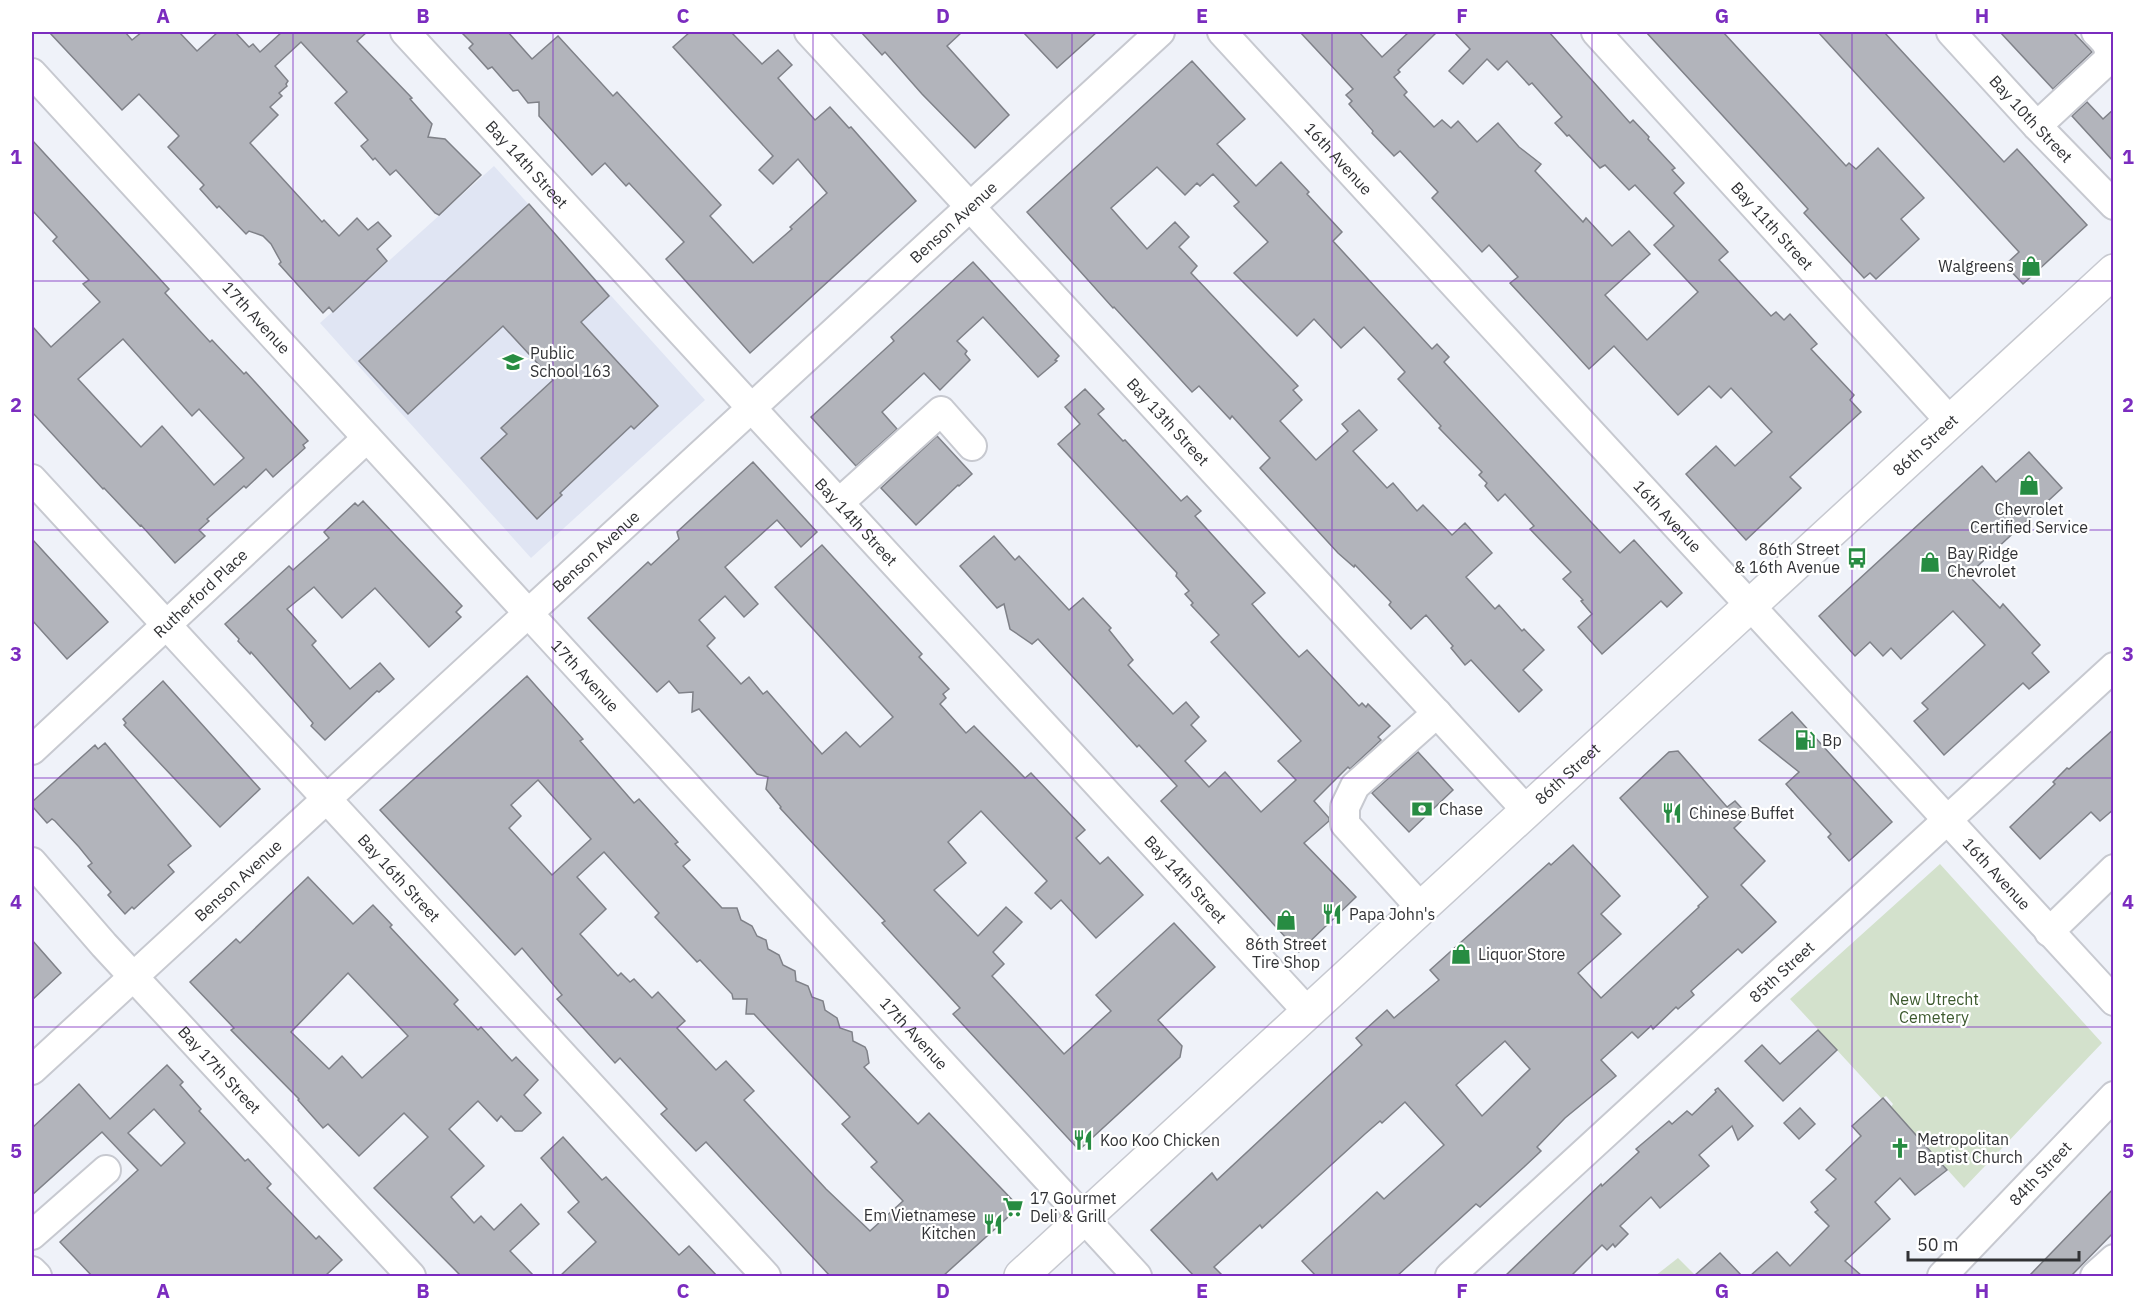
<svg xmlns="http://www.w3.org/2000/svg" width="2145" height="1308" font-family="'IBM Plex Sans',sans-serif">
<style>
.built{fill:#e0e5f3}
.green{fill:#d3e1cc}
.building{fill:#b2b4bb;stroke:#7f8188;stroke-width:1.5;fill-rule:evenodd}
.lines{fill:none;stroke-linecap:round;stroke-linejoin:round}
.minor-casing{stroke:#c7c9d0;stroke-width:32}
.major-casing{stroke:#c7c9d0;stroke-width:36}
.minor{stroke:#fff;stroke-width:28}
.major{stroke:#fff;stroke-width:33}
.grid{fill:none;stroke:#7b2cbf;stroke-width:1.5;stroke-opacity:0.55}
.labels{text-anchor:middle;stroke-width:4.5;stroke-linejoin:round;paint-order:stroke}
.street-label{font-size:16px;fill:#313235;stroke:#fff}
.poi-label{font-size:16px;fill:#313235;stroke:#fff;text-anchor:start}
.park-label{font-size:16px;fill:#3c592d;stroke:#fff}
.neatline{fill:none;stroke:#7b2cbf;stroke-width:2}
.grid-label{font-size:20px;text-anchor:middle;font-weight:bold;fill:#7b2cbf}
</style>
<rect width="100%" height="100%" fill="#eff2f9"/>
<path class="built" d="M494,166L705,400L531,558L320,323Z"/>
<g class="green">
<path d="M1940,864L2102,1043L1964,1188L1891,1107L1893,1104L1886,1096L1882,1099L1790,999Z"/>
<path d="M1678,1258L1696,1276H1655Z"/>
</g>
<g class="building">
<path d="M49,32H125L132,40L142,32H179L197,51L218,32H235L249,47L253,44L260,52L282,32H367L357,41L412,98L410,99L432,124L428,137L445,139L481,175L439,215L435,213L396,170L390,175L375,158L373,160L361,146L368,140L335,103L347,92L301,42L275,66L288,81L286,84L287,86L279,93L282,96L270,107L278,115L250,143L322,222L324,220L339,236L357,218L368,230L378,222L391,236L377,249L387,261L333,312L329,307L323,313L279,264L281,262L271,244L263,236L249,231L246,234L219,206L217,208L200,189L204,185L168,147L179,136L139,94L122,110Z"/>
<path d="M461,32H508L532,59L558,36L613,96L617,92L721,205L710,216L753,263L792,229L790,227L827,193L798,159L773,184L759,170L773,156L673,47L690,32H731L762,64L778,50L792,65L778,78L815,120L830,107L849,128L851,127L916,201L750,353L666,259L684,242L629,183L626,186L605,163L592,175L539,116V102L528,103L518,90L513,91L492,67L488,69L469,48L473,44Z"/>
<path d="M861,32H962L947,46L1009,115L975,148L922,94L885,52L882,55Z"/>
<path d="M1023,32H1097L1057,68Z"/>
<path d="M1300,32H1359L1382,57L1409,32H1437L1398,70L1400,72L1394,77L1407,92L1404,95L1434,127L1442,120L1451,128L1458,121L1477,142L1498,123L1519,147L1541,164L1535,171L1583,222L1586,218L1612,246L1629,231L1650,254L1605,295L1647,340L1698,292L1654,245L1674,226L1635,185L1629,190L1605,165L1600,168L1569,135L1567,136L1555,123L1562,117L1532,83L1529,85L1507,61L1498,70L1487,59L1463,84L1449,71L1470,49L1454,32H1549L1630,123L1633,120L1649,137L1648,139L1675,168L1672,170L1684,183L1674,193L1728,252L1719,260L1771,316L1776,312L1784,320L1790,314L1817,344L1811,349L1854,395L1850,400L1861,412L1790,477L1801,488L1746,540L1686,474L1716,446L1735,466L1772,432L1731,388L1721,398L1709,386L1678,415L1614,346L1589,369L1510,283L1518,277L1489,245L1482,252L1432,198L1438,192L1400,151L1394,156L1372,133L1373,131L1349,104L1352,101L1346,95L1353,89Z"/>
<path d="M1646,32H1723L1846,166L1849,163L1856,169L1878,148L1924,198L1901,219L1919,239L1876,279L1870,273L1864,278L1804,213L1808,209L1789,188Z"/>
<path d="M1818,32H1884L2004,162L2017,149L2087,225L2023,284L2005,265L2019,252Z"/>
<path d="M2000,32H2073L2092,52L2053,89Z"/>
<path d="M1192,61L1245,119L1217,144L1256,186L1281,162L1309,192L1307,194L1342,232L1333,241L1432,349L1437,344L1449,357L1444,362L1591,522L1620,553L1634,540L1682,593L1667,607L1661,601L1602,654L1578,627L1592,614L1581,601L1583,600L1563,579L1571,572L1530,529L1534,526L1505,494L1498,501L1485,486L1487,483L1479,475L1482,472L1439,428L1441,426L1398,379L1405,372L1379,343L1364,327L1341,348L1314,319L1297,336L1234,273L1268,242L1234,206L1239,202L1213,174L1200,186L1197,183L1185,195L1157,167L1111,208L1147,249L1175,222L1189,237L1179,247L1197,266L1191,273L1298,386L1293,390L1302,400L1280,421L1316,460L1348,431L1342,424L1359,410L1377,430L1353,451L1387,488L1393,483L1417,511L1423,505L1452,535L1465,523L1492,553L1466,577L1495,609L1499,605L1522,631L1524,629L1544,650L1523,670L1542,690L1519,712L1471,660L1465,665L1451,648L1453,646L1426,615L1411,629L1389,605L1391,602L1355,565L1354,567L1338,553L1260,468L1270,458L1232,416L1230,419L1199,386L1192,392L1114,307L1113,308L1027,212Z"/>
<path d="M2087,102L2103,119L2114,109V162L2072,116Z"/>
<path d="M32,140L169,289L165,293L210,342L212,340L244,374L246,372L308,441L303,445L305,448L273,477L266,469L246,488L244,486L207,519L209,521L199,530L205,536L175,563L141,525L140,526L104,488L103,489L32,412V326L51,347L100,302L83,284L89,280L53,241L57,237L32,210ZM123,339L192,416L199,409L244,458L214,485L162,426L141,447L78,379Z"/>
<path d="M529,204L609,296L581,322L658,406L634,429L631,426L560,493L562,495L537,519L481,458L507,434L501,428L553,380L503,326L408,414L359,361Z"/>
<path d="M973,262L1059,356L1055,360L1057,361L1038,377L983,317L957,341L967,351L965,354L970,360L940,390L924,373L882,412L897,429L856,466L811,417L894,341L891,337Z"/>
<path d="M1085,389L1104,409L1098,414L1123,441L1125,440L1181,501L1187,496L1201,511L1195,516L1265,593L1252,604L1280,636L1299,657L1307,650L1359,706L1362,703L1366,707L1368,704L1390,726L1378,737L1381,740L1350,769L1348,767L1314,801L1329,818V821L1304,843L1356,897L1299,952L1161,801L1177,786L1139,745L1137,747L1038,639L1032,644L1010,629L1004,604L997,608L960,566L994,536L1015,560L1019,556L1069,610L1083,598L1111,628L1109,630L1133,660L1128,665L1173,714L1186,702L1199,717L1191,725L1206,741L1185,761L1209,787L1225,772L1261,812L1296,780L1278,761L1301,741L1211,642L1219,635L1191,605L1193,603L1185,594L1189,591L1176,576L1177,573L1058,444L1080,424L1065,407Z"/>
<path d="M937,436L972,474L959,486L958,485L916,525L881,488Z"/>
<path d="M2029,452L2062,488L1968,575L2000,608L2003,604L2040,645L2032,653L2049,672L2029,689L2023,683L1944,755L1914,721L1928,709L1922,703L1985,645L1953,611L1901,659L1891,648L1883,656L1870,642L1855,656L1819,616L1982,466L1996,482Z"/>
<path d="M753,462L817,532L801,547L777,520L725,567L758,604L744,617L725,596L699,620L715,638L707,646L741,684L749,677L763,694L767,691L822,754L846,732L860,747L893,717L775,587L822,545L922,654L919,657L949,689L943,694L946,698L940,704L966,733L974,726L1025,778L1031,773L1085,830L1076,838L1100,864L1108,857L1143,895L1096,938L1061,900L1051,909L1035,893L1047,881L981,811L948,842L966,863L934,890L978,936L1006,907L1022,922L993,952L1004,964L992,976L1064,1054L1111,1011L1096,995L1174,923L1215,967L1158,1020L1182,1046L1180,1057L1079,1150L953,1014L960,1008L882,923L885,921L780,808L781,807L766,789L768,777L757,774L699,709L692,712L693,692L679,693L669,681L657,692L588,618L648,562L651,565L679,539L677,532Z"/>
<path d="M363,501L462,606L456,612L461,617L429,647L375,588L342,618L314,587L287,609L316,641L312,645L350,689L380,663L394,679L379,692L377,691L325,740L311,726L313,723L301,709L251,652L250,654L238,641L239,639L225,624L289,566L293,570L329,538L324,532L355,503L358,506Z"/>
<path d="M32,539L108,622L67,659L32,620Z"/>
<path d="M527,676L583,739L580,741L634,803L639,799L678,842L675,844L690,860L683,866L722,908H737L741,920L752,926L757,936L766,940L768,949L779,955L783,965L795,971L796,981L808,986L812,997L823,1001L825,1010L837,1018L840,1028L852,1032L853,1041L865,1047L867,1051L869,1063L864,1067L918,1124L929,1113L1019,1207L943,1276H830L706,1142L696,1151L661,1114L667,1109L620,1058L615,1063L557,999L562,995L522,948L515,955L380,810ZM538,780L591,839L552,875L509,828L521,816L511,805ZM604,852L659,913L655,917L697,962L700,960L732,994L733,999H747L746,1014H754L850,1117L842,1124L877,1162L871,1167L903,1201L870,1231L826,1189L744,1100L754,1091L726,1061L716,1070L677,1028L685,1021L658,992L652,998L634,979L630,982L621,973L618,976L580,934L606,909L577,877Z"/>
<path d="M163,681L260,789L220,827L124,725L126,723L123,719Z"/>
<path d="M1792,712L1892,822L1849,861L1828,837L1831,834L1786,784L1799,772L1759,740Z"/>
<path d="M2114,729V809L2100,821L2091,812L2040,859L2010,827L2055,784L2053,782L2067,768L2069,769Z"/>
<path d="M105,743L191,846L168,865L174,872L134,909L132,907L125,914L108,895L111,892L88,866L92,863L79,847L55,821L52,819L47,823L32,806V802L95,745L98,749Z"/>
<path d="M1678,751L1727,807L1735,801L1748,815L1734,828L1765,861L1741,885L1776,922L1742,953L1738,949L1691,991L1694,995L1678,1009L1676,1007L1653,1029L1651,1026L1638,1038L1632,1032L1601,1060L1616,1076L1565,1118L1537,1147L1541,1151L1524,1167L1480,1207L1476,1204L1397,1276H1316L1302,1261L1377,1192L1384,1199L1444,1145L1405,1102L1382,1123L1380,1121L1365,1134L1262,1228L1260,1225L1214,1267L1223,1276H1194L1151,1230L1212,1173L1217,1180L1347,1059L1362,1045L1356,1038L1387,1010L1394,1018L1439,980L1430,970L1549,863L1551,865L1573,845L1620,896L1601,914L1621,934L1578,973L1601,998L1699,907L1698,906L1708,897L1620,798L1669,752ZM1505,1041L1530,1069L1482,1116L1456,1085Z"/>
<path d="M1418,752L1453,790L1409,832L1372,793Z"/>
<path d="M308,877L353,924L373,905L392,925L390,927L458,1000L454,1004L478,1030L481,1027L512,1061L516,1057L538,1080L524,1095L541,1113L522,1131H515L501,1116L497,1121L478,1101L449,1129L484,1166L451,1197L474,1223L481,1216L494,1230L521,1204L539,1224L510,1251L534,1276H461L374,1188L428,1137L404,1113L359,1156L328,1124L323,1128L298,1100L299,1099L231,1030L234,1028L190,982L236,939L240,943ZM348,973L408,1036L362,1078L342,1056L329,1069L291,1032Z"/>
<path d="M32,940L61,973L32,1000Z"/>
<path d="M1818,1030L1837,1050L1783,1101L1745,1061L1762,1045L1780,1064Z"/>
<path d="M167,1065L183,1082L180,1085L201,1109L199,1111L245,1161L248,1159L271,1184L267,1188L316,1239L319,1236L342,1260L325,1276H92L60,1242L138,1170L102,1132L32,1195V1128L79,1084L110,1119ZM154,1109L185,1143L161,1166L128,1133Z"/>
<path d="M1718,1088L1753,1126L1738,1140L1732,1126L1699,1155L1709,1166L1660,1208L1651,1197L1620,1226L1628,1234L1615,1247L1613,1244L1607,1250L1602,1245L1571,1276H1505L1601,1184L1602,1186L1639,1152L1636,1149L1649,1138L1669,1121L1672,1124L1687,1111L1692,1115L1716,1092L1715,1090Z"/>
<path d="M1883,1098L1947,1170L1915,1195L1900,1178L1875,1202L1890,1219L1845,1261L1862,1276H1750L1777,1252L1790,1266L1829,1226L1815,1212L1818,1210L1811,1202L1836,1179L1826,1170L1861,1136L1852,1126Z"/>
<path d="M1800,1108L1815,1124L1799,1139L1784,1123Z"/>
<path d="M563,1137L602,1180L606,1177L679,1255L689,1246L717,1276H560L596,1242L568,1212L579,1202L541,1158Z"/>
<path d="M2114,1188V1232L2071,1276H2029Z"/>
<path d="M1720,1253L1742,1276H1694Z"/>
</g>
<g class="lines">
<g class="minor-casing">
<g id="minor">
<path id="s1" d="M405,32L1308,1012"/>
<path id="s2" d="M809,32L1527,811"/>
<path id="s3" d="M1222,32L2114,1001"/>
<path id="s4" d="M1596,32L1950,421"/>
<path id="s5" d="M1951,32L2037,126L2114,205"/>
<path id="s6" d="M32,73L1137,1276"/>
<path d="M2037,126L2108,60C2111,46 2106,42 2096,32"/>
<path id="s7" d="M32,479L766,1276"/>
<path d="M839,503L941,411L972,446"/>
<path id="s8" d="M32,750L367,438"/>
<path id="s9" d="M32,862L104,945L411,1276"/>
<path d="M1421,908L1345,824V807L1355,786L1437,713"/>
<path d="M2049,932L2114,869"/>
<path id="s10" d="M32,1070L1160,32"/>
<path d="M32,1235L106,1170"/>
<path d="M32,1271L37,1276"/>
<path id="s11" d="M1450,1276L2114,667"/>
<path id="s12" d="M1942,1276L2114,1096"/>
<path d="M2095,1276L2114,1259"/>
</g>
</g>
<g class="major-casing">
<g id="major">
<path id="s13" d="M1021,1276L2114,271"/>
</g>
</g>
<use href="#minor" class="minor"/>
<use href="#major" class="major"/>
</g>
<path class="grid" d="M293,32V1276M553,32V1276M813,32V1276M1072,32V1276M1332,32V1276M1592,32V1276M1852,32V1276M32,281H2114M32,530H2114M32,778H2114M32,1027H2114"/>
<defs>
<g id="shop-bare" transform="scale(1.62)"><path d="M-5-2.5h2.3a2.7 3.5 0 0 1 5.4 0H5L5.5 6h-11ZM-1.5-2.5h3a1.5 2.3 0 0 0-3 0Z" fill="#278c42" stroke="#fff" stroke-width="2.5" paint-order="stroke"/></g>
<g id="school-bare" transform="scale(1.62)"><path d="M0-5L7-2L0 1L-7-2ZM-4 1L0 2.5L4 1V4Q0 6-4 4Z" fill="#278c42" stroke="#fff" stroke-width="2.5" paint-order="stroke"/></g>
<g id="bus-bare" transform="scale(1.62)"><path d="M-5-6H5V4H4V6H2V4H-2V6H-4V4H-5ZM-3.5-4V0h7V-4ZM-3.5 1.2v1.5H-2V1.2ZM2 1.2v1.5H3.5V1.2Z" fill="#278c42" stroke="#fff" stroke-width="2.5" paint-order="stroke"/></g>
<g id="fuel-bare" transform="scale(1.62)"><path d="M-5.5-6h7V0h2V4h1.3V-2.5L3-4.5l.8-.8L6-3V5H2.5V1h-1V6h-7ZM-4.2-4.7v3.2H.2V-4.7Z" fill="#278c42" stroke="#fff" stroke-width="2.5" paint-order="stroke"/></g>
<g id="bank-bare" transform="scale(1.62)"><path d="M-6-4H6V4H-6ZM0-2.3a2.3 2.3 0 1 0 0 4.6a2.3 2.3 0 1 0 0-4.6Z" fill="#278c42" stroke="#fff" stroke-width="2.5" paint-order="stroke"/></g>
<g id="restaurant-bare" transform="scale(1.62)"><path d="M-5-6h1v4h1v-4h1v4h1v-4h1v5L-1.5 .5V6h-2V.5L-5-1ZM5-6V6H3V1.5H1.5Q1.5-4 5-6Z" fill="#278c42" stroke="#fff" stroke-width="2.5" paint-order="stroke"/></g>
<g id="church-bare" transform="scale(1.62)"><path d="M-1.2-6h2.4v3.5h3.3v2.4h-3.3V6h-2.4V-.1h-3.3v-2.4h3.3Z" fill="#278c42" stroke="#fff" stroke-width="2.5" paint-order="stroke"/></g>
<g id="supermarket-bare" transform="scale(1.62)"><path d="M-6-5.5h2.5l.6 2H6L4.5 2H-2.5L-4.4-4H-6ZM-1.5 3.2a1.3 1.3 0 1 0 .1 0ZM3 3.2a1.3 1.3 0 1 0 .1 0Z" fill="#278c42" stroke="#fff" stroke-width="2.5" paint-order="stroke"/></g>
</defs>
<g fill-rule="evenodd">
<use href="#shop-bare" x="2031" y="266"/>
<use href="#school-bare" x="513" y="362"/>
<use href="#shop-bare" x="2029" y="485"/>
<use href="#bus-bare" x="1857" y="558"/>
<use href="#shop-bare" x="1930" y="562"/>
<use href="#fuel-bare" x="1805" y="740"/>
<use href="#bank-bare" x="1422" y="809"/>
<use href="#restaurant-bare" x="1672" y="813"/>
<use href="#restaurant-bare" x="1332" y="914"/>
<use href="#shop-bare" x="1286" y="920"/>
<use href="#shop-bare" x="1461" y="954"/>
<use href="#restaurant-bare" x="1083" y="1140"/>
<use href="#church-bare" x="1900" y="1148"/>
<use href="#supermarket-bare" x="1013" y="1207"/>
<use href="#restaurant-bare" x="993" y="1224"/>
</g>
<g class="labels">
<g class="street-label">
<text dy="6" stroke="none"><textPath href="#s5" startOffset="118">Bay 10th Street</textPath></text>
<text dy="6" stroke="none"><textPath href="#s3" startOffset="172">16th Avenue</textPath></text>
<text dy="6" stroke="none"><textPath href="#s1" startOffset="180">Bay 14th Street</textPath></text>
<text dy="6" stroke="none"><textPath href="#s10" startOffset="1252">Benson Avenue</textPath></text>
<text dy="6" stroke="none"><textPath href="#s4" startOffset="262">Bay 11th Street</textPath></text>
<text dy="6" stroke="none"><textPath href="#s6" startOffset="332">17th Avenue</textPath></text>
<text dy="6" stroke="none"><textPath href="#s2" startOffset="530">Bay 13th Street</textPath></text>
<text dy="6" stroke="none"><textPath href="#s13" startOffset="1228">86th Street</textPath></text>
<text dy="6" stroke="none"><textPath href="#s3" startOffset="658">16th Avenue</textPath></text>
<text dy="6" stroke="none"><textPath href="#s1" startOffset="666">Bay 14th Street</textPath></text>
<text dy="6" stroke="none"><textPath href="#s10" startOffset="766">Benson Avenue</textPath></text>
<text dy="6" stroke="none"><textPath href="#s8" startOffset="230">Rutherford Place</textPath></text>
<text dy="6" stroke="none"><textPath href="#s6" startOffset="818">17th Avenue</textPath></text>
<text dy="6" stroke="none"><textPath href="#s13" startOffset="742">86th Street</textPath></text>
<text dy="6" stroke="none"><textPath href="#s3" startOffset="1144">16th Avenue</textPath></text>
<text dy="6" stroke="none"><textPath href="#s7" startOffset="542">Bay 16th Street</textPath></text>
<text dy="6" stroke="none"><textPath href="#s10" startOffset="280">Benson Avenue</textPath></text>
<text dy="6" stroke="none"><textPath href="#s1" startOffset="1152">Bay 14th Street</textPath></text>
<text dy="6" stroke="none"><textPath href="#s11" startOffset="450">85th Street</textPath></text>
<text dy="6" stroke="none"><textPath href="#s6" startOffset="1304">17th Avenue</textPath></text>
<text dy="6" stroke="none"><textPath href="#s9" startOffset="280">Bay 17th Street</textPath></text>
<text dy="6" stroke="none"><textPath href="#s12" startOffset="142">84th Street</textPath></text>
</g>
<g class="poi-label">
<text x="2014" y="272" text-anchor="end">Walgreens</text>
<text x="530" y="359">Public<tspan x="530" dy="18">School 163</tspan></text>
<text x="2029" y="515" text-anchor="middle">Chevrolet<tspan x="2029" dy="18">Certified Service</tspan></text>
<text x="1840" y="555" text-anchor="end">86th Street<tspan x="1840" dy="18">&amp; 16th Avenue</tspan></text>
<text x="1947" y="559">Bay Ridge<tspan x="1947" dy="18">Chevrolet</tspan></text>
<text x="1822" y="746">Bp</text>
<text x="1439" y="815">Chase</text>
<text x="1689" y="819">Chinese Buffet</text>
<text x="1349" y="920">Papa John's</text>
<text x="1286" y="950" text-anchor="middle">86th Street<tspan x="1286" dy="18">Tire Shop</tspan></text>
<text x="1478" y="960">Liquor Store</text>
<text x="1917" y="1145">Metropolitan<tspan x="1917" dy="18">Baptist Church</tspan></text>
<text x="1100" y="1146">Koo Koo Chicken</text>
<text x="1030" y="1204">17 Gourmet<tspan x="1030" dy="18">Deli &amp; Grill</tspan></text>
<text x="976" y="1221" text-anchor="end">Em Vietnamese<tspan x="976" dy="18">Kitchen</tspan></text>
</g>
<g class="park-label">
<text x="1934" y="1005">New Utrecht<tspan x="1934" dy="18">Cemetery</tspan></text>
</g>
</g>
<rect width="2145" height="1308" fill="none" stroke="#ffffff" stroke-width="66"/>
<path d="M1908 1251v9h171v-9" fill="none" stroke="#313235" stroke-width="3"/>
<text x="1917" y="1251" font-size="18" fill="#313235" stroke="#ffffff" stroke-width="4.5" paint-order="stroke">50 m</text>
<rect x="33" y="33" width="2079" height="1242" class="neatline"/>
<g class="grid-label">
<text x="163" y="23">A</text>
<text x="423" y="23">B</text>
<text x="683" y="23">C</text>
<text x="943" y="23">D</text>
<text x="1202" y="23">E</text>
<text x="1462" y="23">F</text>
<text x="1722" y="23">G</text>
<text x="1982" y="23">H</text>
<text x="16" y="164">1</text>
<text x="2128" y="164">1</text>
<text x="16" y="412">2</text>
<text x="2128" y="412">2</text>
<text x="16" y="661">3</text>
<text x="2128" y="661">3</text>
<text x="16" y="909">4</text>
<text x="2128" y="909">4</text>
<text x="16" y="1158">5</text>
<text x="2128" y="1158">5</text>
<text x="163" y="1298">A</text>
<text x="423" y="1298">B</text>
<text x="683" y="1298">C</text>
<text x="943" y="1298">D</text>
<text x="1202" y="1298">E</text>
<text x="1462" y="1298">F</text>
<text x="1722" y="1298">G</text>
<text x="1982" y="1298">H</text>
</g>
</svg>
